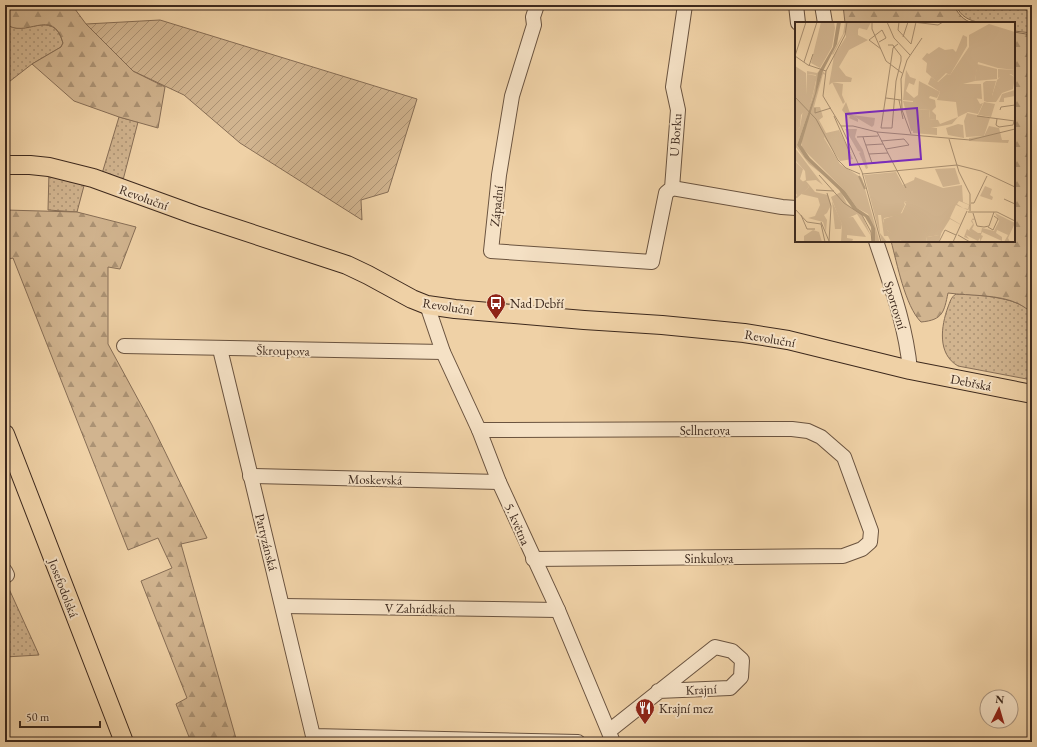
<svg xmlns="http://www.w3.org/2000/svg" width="1037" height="747" font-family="'EB Garamond',serif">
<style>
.grass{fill:url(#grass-dots);stroke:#876e56}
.forest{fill:url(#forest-firs);stroke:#876e56}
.garden{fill:url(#garden-furrows);stroke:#876e56}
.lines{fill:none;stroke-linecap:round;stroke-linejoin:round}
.minor-casing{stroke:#6a533f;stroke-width:16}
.major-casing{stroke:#3d291d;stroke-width:20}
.minor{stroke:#f5e1c5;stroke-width:14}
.major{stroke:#efd1a6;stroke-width:18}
.labels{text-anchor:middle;stroke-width:4;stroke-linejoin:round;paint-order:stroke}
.street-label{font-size:13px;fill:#3d291d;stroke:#f5e1c5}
.poi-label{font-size:13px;fill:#3d291d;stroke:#f5e1c5;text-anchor:start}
.inset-river{fill:none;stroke:#b29877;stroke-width:2}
.inset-road{fill:none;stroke:#a88e6f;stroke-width:1}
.view{fill:#7b2cbf;fill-opacity:0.15;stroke:#7b2cbf;stroke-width:2}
.inset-edge{fill:none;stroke:#3d291d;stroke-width:2}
</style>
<defs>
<pattern id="grass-dots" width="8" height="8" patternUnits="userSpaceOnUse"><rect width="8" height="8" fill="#d1b48f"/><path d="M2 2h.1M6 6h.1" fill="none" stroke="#ab9274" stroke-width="1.8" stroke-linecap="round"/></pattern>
<pattern id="forest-firs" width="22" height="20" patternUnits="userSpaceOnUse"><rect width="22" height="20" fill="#d1b48f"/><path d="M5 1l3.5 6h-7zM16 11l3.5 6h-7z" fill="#ab9274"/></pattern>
<pattern id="garden-furrows" width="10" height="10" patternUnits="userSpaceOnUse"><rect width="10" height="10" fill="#d1b48f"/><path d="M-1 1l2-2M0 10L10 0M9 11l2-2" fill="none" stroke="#ab9274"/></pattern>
</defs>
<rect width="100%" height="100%" fill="#efd1a6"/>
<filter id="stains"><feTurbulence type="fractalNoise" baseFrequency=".005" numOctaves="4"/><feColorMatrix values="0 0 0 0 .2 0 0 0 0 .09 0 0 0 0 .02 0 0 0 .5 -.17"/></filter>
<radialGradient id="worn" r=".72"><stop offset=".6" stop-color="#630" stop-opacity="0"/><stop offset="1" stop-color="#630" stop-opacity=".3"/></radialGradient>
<g class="grass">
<path d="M956,5H1032V33L1014,31V23C995,23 964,28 956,5Z"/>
<path d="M5,23C23,40 53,6 63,43L61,47L32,64L5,85Z"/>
<path d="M119,117L138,122L122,184L101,177Z"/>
<path d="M49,172L85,182L77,212L48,210Z"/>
<path d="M956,294C972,294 1005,297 1019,304C1023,306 1028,309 1032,312V380L958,366C937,354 941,326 948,307C950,302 951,297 956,294Z"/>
<path d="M5,580L39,655L5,657Z"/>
</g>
<g class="forest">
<path d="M5,5H72L86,24L133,71L165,87L158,128L119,117L74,101L32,64L61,47L63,43C53,5 25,41 5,23Z"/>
<path d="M843,5H954C957,13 964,21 973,23H845Z"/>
<path d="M1014,32L1032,35V312C1028,310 1023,306 1019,304C999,294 970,296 948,293C944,312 943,320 921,322C905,306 897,263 891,241H1014Z"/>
<path d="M5,210L77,212L136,227L120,269L108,267V344L152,425L207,538L181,544L237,742H191L176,704L187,698L141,581L172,568L158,538L128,550L13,258L5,260Z"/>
</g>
<path class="garden" d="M160,20L417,99L388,192L361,200L362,220L240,143L184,95L133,71L86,24Z"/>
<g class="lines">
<g class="minor-casing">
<g id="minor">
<path d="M537,5L533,17L534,25L512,96L499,175L491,251L652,262L666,193L672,188L678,110L673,87L685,5"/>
<path d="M796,5L798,23"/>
<path d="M822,5L825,23"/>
<path d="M672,188L782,207L796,208"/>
<path d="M876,241C890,283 906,325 910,370"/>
<path d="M427,305L443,352L479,430L499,482L558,610L613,742"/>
<path d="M124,346L443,352"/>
<path d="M220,349C251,478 283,606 313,736L578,742"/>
<path d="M479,430L792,429L808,431L821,437L844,457L871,531L870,542L862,549L843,556L533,559"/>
<path d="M250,476L499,482"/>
<path d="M5,571L7,575"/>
<path d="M283,606L558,610"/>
<path d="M609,731L715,647L732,651L742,660L741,677L730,688L658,691"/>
</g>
</g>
<g class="major-casing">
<g id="major">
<path d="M5,165H30L49,167L93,178L195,215L347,265L368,275L412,299L427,305L455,309L584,320L662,325L744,333L788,340L910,370L1032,394"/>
<path d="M5,434L124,742"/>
</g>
</g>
<use href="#minor" class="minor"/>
<use href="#major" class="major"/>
</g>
<defs>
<g id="bus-pin" transform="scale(1)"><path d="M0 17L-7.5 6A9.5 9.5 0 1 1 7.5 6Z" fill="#8f2418" stroke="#f5e1c5"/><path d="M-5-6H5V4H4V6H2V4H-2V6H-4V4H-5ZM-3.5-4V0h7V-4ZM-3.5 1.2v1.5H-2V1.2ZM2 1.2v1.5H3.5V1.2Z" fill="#fff"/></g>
<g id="restaurant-pin" transform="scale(1)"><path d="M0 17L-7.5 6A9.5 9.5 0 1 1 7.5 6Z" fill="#8f2418" stroke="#f5e1c5"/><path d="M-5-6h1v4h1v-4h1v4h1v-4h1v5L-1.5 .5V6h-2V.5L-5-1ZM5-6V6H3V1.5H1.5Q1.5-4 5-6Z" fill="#fff"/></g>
</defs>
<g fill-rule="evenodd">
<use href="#bus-pin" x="496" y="303"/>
<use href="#restaurant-pin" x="645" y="708"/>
</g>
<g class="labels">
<g class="street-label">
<text transform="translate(675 135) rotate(-86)" y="5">U Borku</text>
<text transform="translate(144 197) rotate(20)" y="5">Revoluční</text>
<text transform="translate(496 206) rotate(-84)" y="5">Západní</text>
<text transform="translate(896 305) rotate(73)" y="5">Sportovní</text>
<text transform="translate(448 306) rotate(9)" y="5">Revoluční</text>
<text transform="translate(770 338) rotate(10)" y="5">Revoluční</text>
<text transform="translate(283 350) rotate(1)" y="5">Škroupova</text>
<text transform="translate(971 382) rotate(11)" y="5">Debřská</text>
<text x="705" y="435">Sellnerova</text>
<text transform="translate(375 479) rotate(1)" y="5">Moskevská</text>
<text transform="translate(518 524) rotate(66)" y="5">5. května</text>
<text transform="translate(267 542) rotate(76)" y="5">Partyzánská</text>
<text x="709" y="563">Sinkulova</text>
<text transform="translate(64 588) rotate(69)" y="5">Josefodolská</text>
<text transform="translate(420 608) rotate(1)" y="5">V Zahrádkách</text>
<text transform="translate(701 689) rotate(-3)" y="5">Krajní</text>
</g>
<g class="poi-label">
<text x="510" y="308">Nad Debří</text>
<text x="659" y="713">Krajní mez</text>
</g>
</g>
<g transform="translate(795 22)">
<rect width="220" height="220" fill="#efd1a6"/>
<path d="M26,0H39L40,6L37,25L25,46L16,41ZM168,13L172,15V24L155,53L151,51L142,60L131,50L132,41L127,37L132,31L134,32L144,25L150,28L158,27L161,30ZM0,44L11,51V73L12,52L22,54L16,80L6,93L5,105L0,111ZM203,47L220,48V55L216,52L203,56ZM111,48L115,55L121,57L119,63L114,61L111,69L119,76L123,73L124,59L145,70L142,76L135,74L134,76L140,78L141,85L137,89L141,93V98L134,97L135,87L118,88V79L108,78ZM28,49L31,53L28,52L19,85H25L28,95L24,98L31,111L44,108L58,137L45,139L29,115V116L45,142L67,156L84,218V220H80V206L73,192L62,186L50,169L7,126L6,118ZM163,102L168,103L169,116L153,113L151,106ZM194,104L204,106L207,118H214L213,121L174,119V116L189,114ZM125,106H142V113L118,111V107ZM1,140L8,147L5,157L14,165L2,176H0L2,173L0,170ZM120,155L148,166L167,163L168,180L175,183L174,187L173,188L168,186L173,187L174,183L164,179L162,182L168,186L161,183L155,196L165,202L166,203L155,197L145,213L132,215L131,220H108L93,209L88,202L89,197L107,191L111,182L109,180L112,179L108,163L119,158ZM200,191L220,201L213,216L215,220H209L213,213L202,208L201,211L207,215V219L187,210L186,213L188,214L185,220V216L183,219L171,213L174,217L169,215L172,207L176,210L174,208L178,202L176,199L178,196L180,198H177L179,203L177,207L183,211H186L187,206L199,209L204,199ZM58,195L71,215L52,213V216L58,217L57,220H46L47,202L44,196ZM18,208L24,210L27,220H9V214Z" fill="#d1b48f"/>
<path d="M50,0H76L72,8L64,6L63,8V13L73,18L54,28L44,45L51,54L57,56L56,60H38L34,63L39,34L51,15V8L38,33L37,32L48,12ZM194,2L220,10V48L203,46L183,40L180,59L168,62V75H181L185,82L188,81L183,92L173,90L163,95L157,102L136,106L135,110L134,106L116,109L108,79L118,80V88L135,87L134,97L143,98L145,102L163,95L161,80L142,78L145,70L133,62L136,55L143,60L152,52L155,53L174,25V13ZM25,48L20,71L2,123L10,136L24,148L32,156L14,142L0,124V111L5,105L8,88L16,80L21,60V53L12,52V49L22,51ZM210,50L220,55L218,67L207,71L201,80H192V74H197L202,58ZM51,80L55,91L63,97V100L54,96L55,94L51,93L47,88ZM50,107H62L60,115L68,128L73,146L71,147L64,131L66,130L63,129ZM0,126L28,163L21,158L11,159L20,170L33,173L36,183L32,191L29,193L32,198L31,210L28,200L13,196L20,194L25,183L23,176L6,172L14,165L7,160L11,158L10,149L0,138ZM101,150L112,171V179L109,180L110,183L105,193L89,196L88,200L93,209L104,215L106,220H96L93,214H89L86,193H83L85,211L92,220H87L69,153ZM37,179L47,202L46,207H40ZM147,208L144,220H131L132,215L144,213Z" fill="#d1b48f"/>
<path d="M182,42L202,47V57L180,59ZM191,59H201L197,74H192V80L189,79L188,61ZM37,60L48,62L47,73L50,80L48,82ZM168,62H186L187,77L168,75L163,68ZM220,68V74L209,76V80H204L207,72ZM189,80L200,82L196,95L183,93ZM172,91L195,96L189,114L171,115L169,99ZM57,93L80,96L79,103L77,105ZM46,170L52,182L67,193L76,214L62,192L51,197L44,196L36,175Z" fill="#d1b48f"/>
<path d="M160,146L165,162L148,165L140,147ZM190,164L197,167L195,173L198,175L197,178L185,174Z" fill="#d1b48f"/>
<path d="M42,0H46L42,22L28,49L6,123L15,136L50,169L62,186L74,194L80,206V220H77L76,205L70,195L58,187L44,168L10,136L2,123L20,71L23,51L38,25Z" fill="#b29877"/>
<path class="inset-river" d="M64,154L70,167"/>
<path class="inset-road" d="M77,0V7L91,39L107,51M92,0L99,16L115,33M104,0L103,8L116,22L121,0M118,0L143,3L148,0M108,15L113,0M84,20L91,16L87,8L74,18L86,27M93,23H98L99,25L106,34V39L101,59L97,106H86L98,26L99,25L103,22M0,34L11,0M0,34L13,43L31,49M9,40L22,0M14,44L18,32M0,75L21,97L43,138L51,146L65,152M91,76L106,78M104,78L108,97M20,86V91L36,86M205,88L206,85L220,83M39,94L55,131M182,94L220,99M202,97L201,103L204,105L218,103L219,99M46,104L28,74L31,49L50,13L52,0M82,110L111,166M116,112L107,88L106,57L112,38L127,16M62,115L83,114M68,115L77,141L97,139M154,117L164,150L175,172V189M86,119L109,117L114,123L91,127M71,123L88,122M74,132L93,131M67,150L46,104H58L82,110L175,118L220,107M67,150L86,220M67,152L162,143L186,149L220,165M24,153L49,181L67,193L76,210L77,220M21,168L39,169M32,171L36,184L34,220M209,177L220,182M176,181H179L192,154M0,187L12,200L26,202L30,220M173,190H202L220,199M178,191L182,204L189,205L194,204L199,190M6,193L12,207H20M26,200L34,219M193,205L198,208L203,197L199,194M163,213L175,220M144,220L150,208L161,213M158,220L172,189"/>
<path class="view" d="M122,86L126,137L55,143L51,92Z"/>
<rect width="220" height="220" class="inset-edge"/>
</g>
<rect width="1037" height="747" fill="none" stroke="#efd1a6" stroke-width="20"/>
<rect x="6" y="6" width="1025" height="735" fill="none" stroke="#3d291d" stroke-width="2"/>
<rect x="10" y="10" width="1017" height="727" fill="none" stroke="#3d291d"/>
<g transform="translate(999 709) rotate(5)"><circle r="19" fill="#f5e1c5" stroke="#ab9782"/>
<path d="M0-3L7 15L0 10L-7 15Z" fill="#8f2418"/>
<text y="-6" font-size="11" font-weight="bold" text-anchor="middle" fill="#3d291d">N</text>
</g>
<path d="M20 721v6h80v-6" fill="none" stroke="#3d291d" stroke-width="2"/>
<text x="26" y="721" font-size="12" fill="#3d291d" stroke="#f5e1c5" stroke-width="3" paint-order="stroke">50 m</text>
<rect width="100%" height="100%" filter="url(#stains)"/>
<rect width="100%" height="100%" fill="url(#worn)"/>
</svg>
